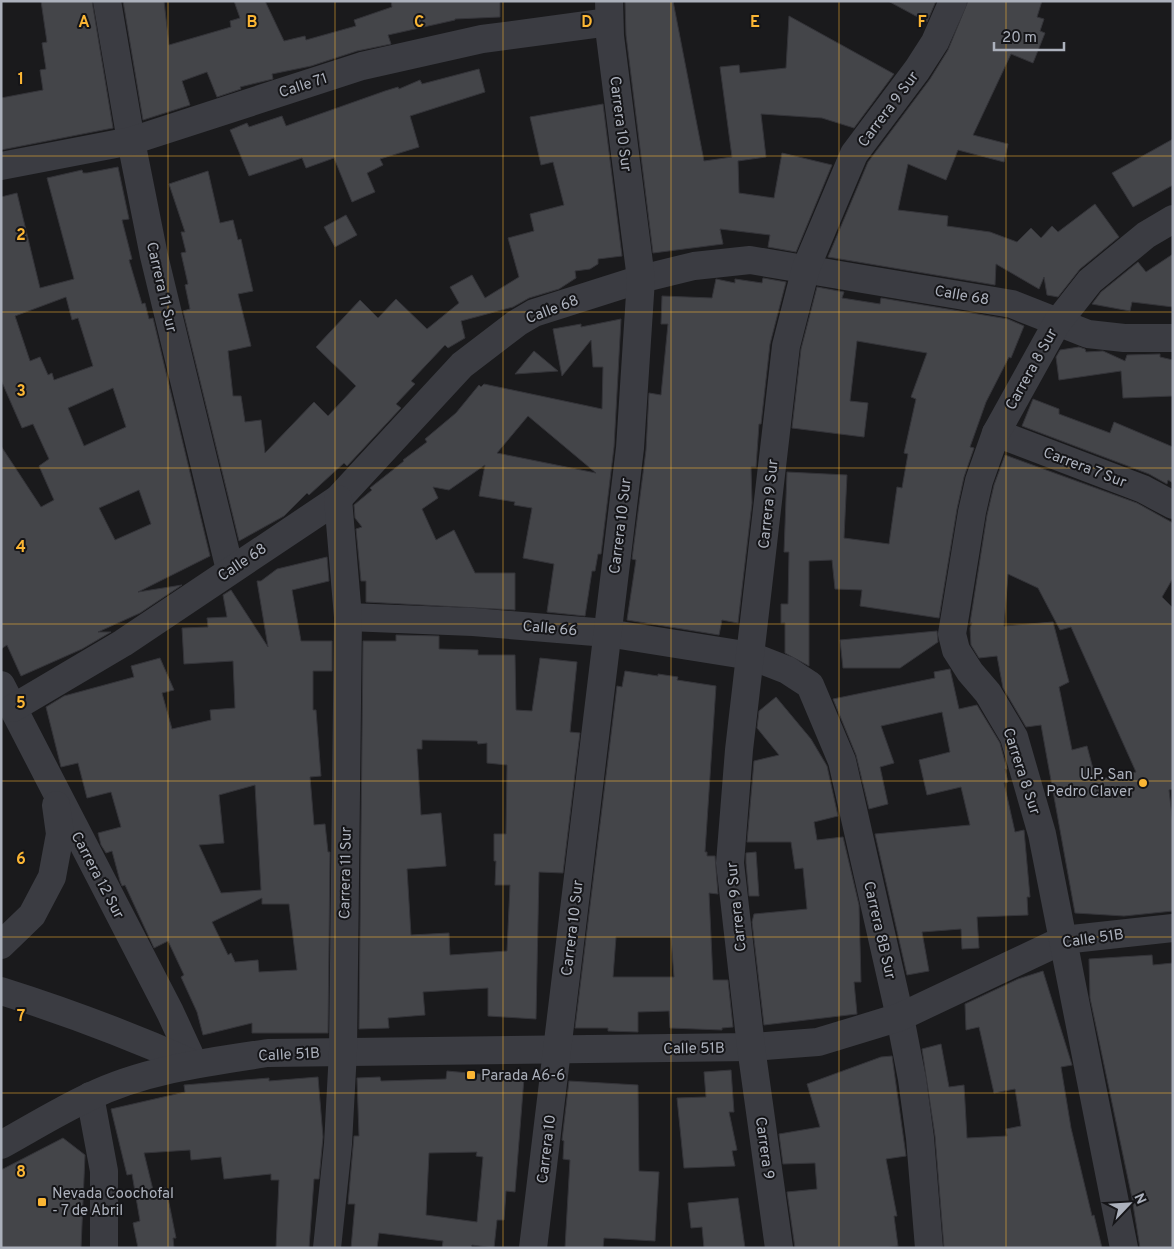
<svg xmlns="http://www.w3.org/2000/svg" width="1174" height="1249" font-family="Overpass,sans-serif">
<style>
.building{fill:#444549;stroke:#343439;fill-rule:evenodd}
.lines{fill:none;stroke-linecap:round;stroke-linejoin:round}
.minor{stroke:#3b3c42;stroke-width:28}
.grid{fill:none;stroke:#fbb634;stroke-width:1;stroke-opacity:0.55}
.poi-dot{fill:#fbb634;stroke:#151518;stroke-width:2}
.labels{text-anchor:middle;stroke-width:4;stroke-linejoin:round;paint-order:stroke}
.street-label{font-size:15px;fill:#acb1bc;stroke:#151518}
.poi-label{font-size:15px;fill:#acb1bc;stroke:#151518;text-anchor:start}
.grid-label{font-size:16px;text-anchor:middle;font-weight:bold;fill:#fbb634;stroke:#151518;stroke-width:4;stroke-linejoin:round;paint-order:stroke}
</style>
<rect width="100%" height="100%" fill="#1a1a1c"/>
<g class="building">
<path d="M41,1H92L113,128L1,150V98L43,90L40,70L46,69L42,43L47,42Z"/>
<path d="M123,1H164L169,45L231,27L230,21L240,18L234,1H265L284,41L305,36L306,40L356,26L354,20L392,7L391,1H500V17L455,19V20L388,35L391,44L357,51L311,66L272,74L273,79L240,87L241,89L217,97L207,72L182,81L190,105L143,120Z"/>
<path d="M625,1H673L704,161L732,157L720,67L739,65L740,73L786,68L789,16L894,74L854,128L822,118L761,114L766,157L738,161L739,193L774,198L782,153L832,165L796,252L768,247L770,235L720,229L723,244L653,253L626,35Z"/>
<path d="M888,1H936L927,22Z"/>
<path d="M968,1H1042L1037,17L1044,19L1040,31L1045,33L1033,63L1011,54L973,135L1008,144L1004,162L958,150L946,180L908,164L898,210L948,216L947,226L990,232L1017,242L1031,228L1041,238L1052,226L1058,232L1095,204L1119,237L1080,269L1058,297L1047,295L1044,277L1039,289L996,264L995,285L828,257L868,162L930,79L948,50Z"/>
<path d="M479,69L485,92L410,116L419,147L380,159L383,165L367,173L375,192L352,202L334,158L306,168L302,158L249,176L230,130L247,123L249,127L282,116L286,126L385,91L398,87L399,89L420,80L422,84Z"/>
<path d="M603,104L622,256L598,259V264L590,269L575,271L576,278L559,289L529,298L513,307L461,321L465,338L448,348L445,345L411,381L415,384L396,404L401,408L347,466L344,463L309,495L307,493L284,516L239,541L183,311L190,309L185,285L188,284L181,253L186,252L181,232H185L169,184L208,171L220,223L233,220L238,240L241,239L253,291L238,294L251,346L228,351L233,396H241L245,422L261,420L265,453L314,402L328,416L356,386L316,347L360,300L378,318L396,299L427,329L459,303L450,287L472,275L485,298L519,277L508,238L534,231L530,214L564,205L553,162L541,165L530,117Z"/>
<path d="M1173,139V185L1133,207L1112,173Z"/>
<path d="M118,167L129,219L122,220L132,259L129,260L142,304L145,303L149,319L153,318L210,556L138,592L182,585L140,613L98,632H111L82,649L21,676L7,645L1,649V446L41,507L54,500L39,466L49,459L33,424L22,428L1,380V197L17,193L40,288L74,279L47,178L82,170L83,173H87ZM66,297L72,320L78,318L93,366L54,380L52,373L48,375L40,357L30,361L15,316ZM113,388L126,427L84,446L68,408ZM139,490L151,524L115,540L99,508Z"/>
<path d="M346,215L357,235L335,247L324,227Z"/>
<path d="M1173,254V307L1132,302L1130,311L1092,304L1101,292L1138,262L1146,272Z"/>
<path d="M763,278L786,282L770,344L761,424H759L756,467H751L752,503L738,623L722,620L719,635L627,620L636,560L632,559L646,450L649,393L661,395L668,324H661L662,296L712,298L716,279L735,283V279L762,283Z"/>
<path d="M817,287L844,292L842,298L880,304L881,298L1008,319L1024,326L1011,358L1009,357L986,402L970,447L974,448L964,477L957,509L939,618L860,606L862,590L835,589L832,560L809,561V666L785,653V623H781V604H788L789,552H784L787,472L847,475L844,538L889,544L897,487L902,488L908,454L904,453L916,399L911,397L927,353L857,341L850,401L868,403L864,437L792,428L801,349Z"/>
<path d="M621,319L614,447L601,554H598L595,571H592L585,616L547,612L554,564L523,558L532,508L514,505L515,502L479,496L485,465L449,490L433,487L438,498L422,509L436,540L454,530L475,573H515V610L366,602V581H361L356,529L362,527L355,518L354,505L372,490L370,488L404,461L403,460L427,442L425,439L456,413L479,385L481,387L484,384L602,409L603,367H593L591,340L562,376L553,329L581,324V327ZM528,416L596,473L497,453Z"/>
<path d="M1079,347L1085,349L1086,352L1103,351L1125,361L1127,355L1160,354V357L1173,360V396L1123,398L1121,371L1059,380L1056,357L1060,350Z"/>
<path d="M534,351L558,371L515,374Z"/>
<path d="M1033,399L1059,409V414L1110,433L1114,422L1173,447V483L1168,480L1167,484L1149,474L1022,426Z"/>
<path d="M1005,455L1137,503L1173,523V578L1162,597L1173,608V789L1169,790L1173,825V911L1124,916L1075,913L1041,725L1026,727L1003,688L997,656L979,658L971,645L970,628L972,623H970L987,515L994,485ZM1008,574L1038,588L1060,630L1071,627L1136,772L1096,780L1087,746L1072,750L1059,687L1069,682L1053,622L1004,626Z"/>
<path d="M327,557L329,581L292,590L301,641H332V671H313V710H316L321,776L310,777L314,825L325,824L328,852H330L328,1033H252V1023L203,1035L197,1012L181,977L184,975L168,941L154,948L125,885L122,886L120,881L112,851L106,853L101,845L98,833L121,827L111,792L87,798L78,763L61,767L46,707L64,696L134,677L131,666L160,658L174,690L162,693L172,729L211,720L210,710L235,708L233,661L184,664L182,628L208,627L207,618L227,617L223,595L231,590L268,647L257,581H261L277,569ZM255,785L261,890L221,893L199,845L224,843L219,795ZM262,898V904H289L297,970L259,972L258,960L235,962L231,953L228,955L212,922Z"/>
<path d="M937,631L938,642L900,668H843L840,640Z"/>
<path d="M396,635L439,636V649L478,650V655H515L516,710L532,711L540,658L577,662L570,732L580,733L563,873L539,872L536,1019L488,1016V988L423,992L425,1015L388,1018L389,1028L359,1029L363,641H396ZM422,740L477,741L478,744L487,743V763L507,765L506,834H494V861H496L495,885H510L507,951L450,955L449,933L411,935L407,869L446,866L441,813L421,815L417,749H422Z"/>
<path d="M950,669L959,709L977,705L1000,743L1007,769H1005L1008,782L1004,783L1015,832L1024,830L1030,897H1027L1028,915L977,917L979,948L962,949L961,929L922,932L929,971L907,975L875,834L970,825L961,787L927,795L919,760L950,752L942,712L881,726L894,763L880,767L888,804L869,809L856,755L833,699L935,678L934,672Z"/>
<path d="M625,671L658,676V674L678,677L677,680L716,686L705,852H707V856H715L718,894L709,893L713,980H728L733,1027L722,1028V1030L670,1028L669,1011L638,1012V1032L608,1031V1028H575L617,686L622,687ZM616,937H671L674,977H613Z"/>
<path d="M776,697L811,739L827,766L838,816L814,822L817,840L843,837L859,905L861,982H854L857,1014L764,1025L752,922L754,914L807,909L803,868L795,869L791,842H747L754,761L779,755L757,728L759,711Z"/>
<path d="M756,852L759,896H749L746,863V853Z"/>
<path d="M1152,955L1153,965L1173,963V1248H1140L1132,1198L1090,998L1089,959Z"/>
<path d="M1043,971L1072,1065L1061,1067L1071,1128L1092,1216L1094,1215L1102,1248H944L935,1136L922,1049L941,1044L949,1087L964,1085L967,1138L1007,1136L1006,1129L1021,1126L1015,1089L994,1093L979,1027L966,1030L965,1004L1018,979Z"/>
<path d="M892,1056L906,1156L886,1159L897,1216H894L898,1246L885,1248H795L787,1192L817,1189L815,1163L783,1164L779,1134L820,1127L807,1084L881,1057Z"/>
<path d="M731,1070L734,1112H729L737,1150L732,1151L735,1166L684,1168L677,1098L706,1097L704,1072Z"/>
<path d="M447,1071L524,1078L515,1192L506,1191L504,1220H497L494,1248L472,1245L471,1248H442L443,1241L379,1233L377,1248H351L355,1204H348L354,1136H359L357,1078L380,1077L381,1081L446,1079ZM477,1152L476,1156L483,1157L477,1222L426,1215L429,1153Z"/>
<path d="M318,1077L323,1137L319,1179H314L309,1248H276L279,1180H271V1174L224,1179L221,1157L191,1160L190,1150L144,1153L153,1190L166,1188L176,1238H173L174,1248H138L133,1223L140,1221L132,1174L127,1175L111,1109L185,1092L184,1085L269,1078V1081Z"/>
<path d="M569,1081L638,1085L639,1171L659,1172L655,1241L604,1238L603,1248H565L570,1160L563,1159L564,1141L562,1140Z"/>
<path d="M63,1138L85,1155L81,1248H1V1170Z"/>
<path d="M738,1198L745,1248H704L702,1227L691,1228L688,1203Z"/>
</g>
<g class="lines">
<g class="minor">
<path d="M107,1L131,141L154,256L230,570"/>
<path d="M1,166L131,141L362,66L482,39L609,22"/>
<path d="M996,433L1143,489L1173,505"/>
<path d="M348,617L473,622L607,633L751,656L787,670L810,685L842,761L900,1017L912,1079L920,1138L929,1248"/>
<path d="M1,685L170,1012L194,1064"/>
<path d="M13,708L123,643L338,499L462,365L517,323L534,313L641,279L694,266L750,260L1012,304L1088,334L1124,338H1173"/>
<path d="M1,945L32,915L52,877L60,834L56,805"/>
<path d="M1,991C68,1012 131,1036 194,1064"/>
<path d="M90,1096L104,1171V1248"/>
<path d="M1,1145C30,1129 59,1111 89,1097C144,1070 208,1062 268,1053L751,1047L818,1042L900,1017L1063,940L1173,928"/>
<path d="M327,1248L338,1144L343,1051L348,617L338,499"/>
<path d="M533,1248L630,448L641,279L610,36L609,1"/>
<path d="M779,1248L751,1047L730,863L739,750L786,346L806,268L854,154L917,70L935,42L953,1"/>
<path d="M1124,1248L1042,834L1014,737L988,693L970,672L956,650L952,634L972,512L979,481L996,433L1057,323L1090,281L1146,235L1173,219"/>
</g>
</g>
<path class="grid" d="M168,1V1248M335,1V1248M503,1V1248M671,1V1248M839,1V1248M1006,1V1248M1,156H1173M1,312H1173M1,468H1173M1,624H1173M1,781H1173M1,937H1173M1,1093H1173"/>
<g class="poi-dot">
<circle cx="1143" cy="783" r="5"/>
<rect x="466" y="1070" width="10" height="10" rx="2.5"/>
<rect x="37" y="1197" width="10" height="10" rx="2.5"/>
</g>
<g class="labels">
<g class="street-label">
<text transform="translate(303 85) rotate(-18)" y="5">Calle 71</text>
<text transform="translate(888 109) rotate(-53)" y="5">Carrera 9 Sur</text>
<text transform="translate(621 124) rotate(83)" y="5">Carrera 10 Sur</text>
<text transform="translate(162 287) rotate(77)" y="5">Carrera 11 Sur</text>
<text transform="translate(962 295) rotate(10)" y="5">Calle 68</text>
<text transform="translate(552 309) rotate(-21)" y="5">Calle 68</text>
<text transform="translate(1031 369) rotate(-61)" y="5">Carrera 8 Sur</text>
<text transform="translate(1085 467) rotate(21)" y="5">Carrera 7 Sur</text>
<text transform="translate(768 504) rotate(-84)" y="5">Carrera 9 Sur</text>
<text transform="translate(620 526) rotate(-83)" y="5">Carrera 10 Sur</text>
<text transform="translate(242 562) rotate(-34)" y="5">Calle 68</text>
<text transform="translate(550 628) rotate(5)" y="5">Calle 66</text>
<text transform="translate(1022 771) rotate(72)" y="5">Carrera 8 Sur</text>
<text transform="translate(345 873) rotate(-89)" y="5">Carrera 11 Sur</text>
<text transform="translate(98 875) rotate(62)" y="5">Carrera 12 Sur</text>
<text transform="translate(736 907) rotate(-96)" y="5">Carrera 9 Sur</text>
<text transform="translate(572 928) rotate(-83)" y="5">Carrera 10 Sur</text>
<text transform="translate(880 930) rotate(77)" y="5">Carrera 8B Sur</text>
<text transform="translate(1093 938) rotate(-8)" y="5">Calle 51B</text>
<text transform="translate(694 1048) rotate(-1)" y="5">Calle 51B</text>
<text transform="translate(289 1054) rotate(-3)" y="5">Calle 51B</text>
<text transform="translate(765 1148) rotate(82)" y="5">Carrera 9</text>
<text transform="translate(546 1149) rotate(-83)" y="5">Carrera 10</text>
</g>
<g class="poi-label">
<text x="1133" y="779" text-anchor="end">U.P. San<tspan x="1133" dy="17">Pedro Claver</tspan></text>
<text x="481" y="1080">Parada A6-6</text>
<text x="52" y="1198">Nevada Coochofal<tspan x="52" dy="17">- 7 de Abril</tspan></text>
</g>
</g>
<g class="grid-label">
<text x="84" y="27">A</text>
<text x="252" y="27">B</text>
<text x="419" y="27">C</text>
<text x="587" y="27">D</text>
<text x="755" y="27">E</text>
<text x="922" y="27">F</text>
<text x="21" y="84">1</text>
<text x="21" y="240">2</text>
<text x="21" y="396">3</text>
<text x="21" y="552">4</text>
<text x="21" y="708">5</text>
<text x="21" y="864">6</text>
<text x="21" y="1021">7</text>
<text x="21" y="1177">8</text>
</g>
<rect width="1174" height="1249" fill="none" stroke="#acb1bc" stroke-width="5"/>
<g transform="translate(1129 1204) rotate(65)" stroke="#151518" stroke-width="4" paint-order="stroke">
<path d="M0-4L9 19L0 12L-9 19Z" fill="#acb1bc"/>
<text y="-8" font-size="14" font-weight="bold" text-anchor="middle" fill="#acb1bc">N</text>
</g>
<path d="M994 42v8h70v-8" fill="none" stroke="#acb1bc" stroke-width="2.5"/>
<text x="1002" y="42" font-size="15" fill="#acb1bc" stroke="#151518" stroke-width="4" paint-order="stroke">20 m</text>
</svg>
